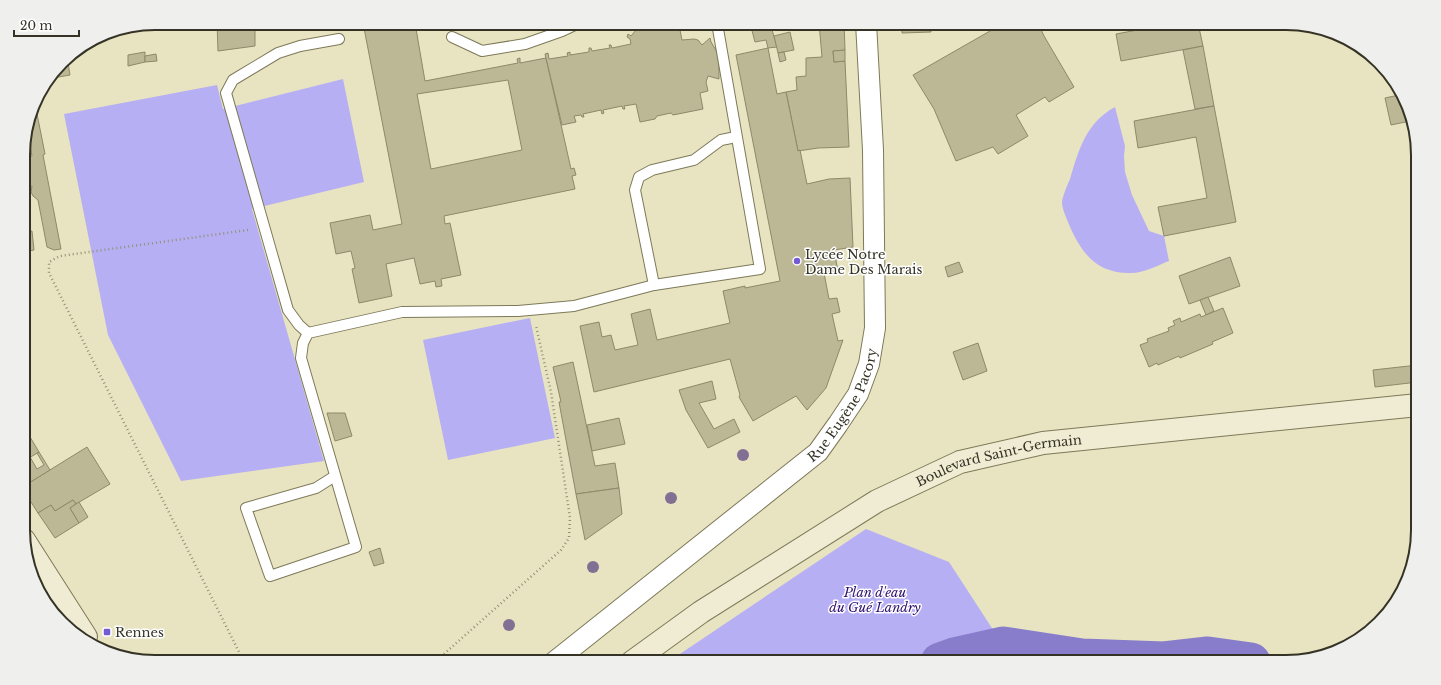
<svg xmlns="http://www.w3.org/2000/svg" width="1441" height="685" font-family="'Libre Baskerville',serif">
<style>
.green{fill:#b6aff3}
.lines{fill:none;stroke-linecap:round;stroke-linejoin:round}
.river{stroke:#877dcb;stroke-width:39}
.building{fill:#bcb896;stroke:#8d8969;fill-rule:evenodd}
.service-casing{stroke:#7d7959;stroke-width:12}
.minor-casing{stroke:#7d7959;stroke-width:22}
.secondary-casing{stroke:#7d7959;stroke-width:24}
.path{stroke:#939077;stroke-width:2.5;stroke-dasharray:1 3;stroke-linecap:butt}
.service{stroke:#fff;stroke-width:10}
.minor{stroke:#fff;stroke-width:20}
.secondary{stroke:#f0ecd4;stroke-width:22}
.tree{fill:#827094}
.poi-dot{fill:#745bd5;stroke:#fff;stroke-width:1.5}
.labels{text-anchor:middle;stroke-width:3;stroke-linejoin:round;paint-order:stroke}
.poi-label{font-size:13px;fill:#343325;stroke:#fff;text-anchor:start}
.street-label{font-size:13px;fill:#343325;stroke:#fff}
.park-label{font-size:13px;font-style:italic;fill:#2f116f;stroke:#fff}
.rim{fill:none;stroke:#343325;stroke-width:2}
</style>
<rect width="100%" height="100%" fill="#e8e4c1"/>
<g class="green">
<path d="M343,79L364,182L252,209L324,461L181,481L108,335L64,114L217,85L223,109Z"/>
<path d="M1115,107L1125,146L1124,156L1125,172L1132,195L1149,231L1164,236L1169,261C1156,266 1142,274 1129,273C1095,273 1080,251 1068,222C1066,217 1062,208 1062,202C1063,195 1067,186 1070,179C1079,149 1086,123 1115,107Z"/>
<path d="M530,318L555,438L448,460L423,340Z"/>
<path d="M866,529L949,562L1014,662H668Z"/>
</g>
<g class="lines">
<path class="river" d="M940,662L954,657L1003,646L1082,658L1164,661L1208,656L1251,662"/>
</g>
<g class="building">
<path d="M217,23H255V46L218,51Z"/>
<path d="M363,23H415L425,81L518,63L517,59L520,58V63L546,58L571,169L574,168L576,175L572,176L575,189L444,216L445,224L450,223L461,275L441,279L442,286L436,287L435,281L420,284L414,258L386,264L392,296L359,303L352,269L355,268L351,251L336,254L330,223L370,215L373,230L402,224ZM508,80L522,150L431,169L417,94Z"/>
<path d="M654,23H657V25L661,29L665,27L679,25L682,40L694,39L698,40L702,45L710,38L711,42L717,52L719,62V79L708,76L706,82L708,91L700,93L703,109L673,115L671,113L657,116L655,119L640,122L636,104L624,106L625,109H623L622,106L603,110L604,113L602,114L601,110L583,114L584,117H582L581,115L574,116L576,122L562,125L545,54L548,53L549,59L568,56L567,53L570,52V55L589,52V48H591L592,51L610,48L609,45H611L612,48L631,44L630,39L627,37L628,34L631,36L636,30L634,26L636,24L639,27Z"/>
<path d="M750,23H770L777,47L768,48L766,40L755,42Z"/>
<path d="M819,23H844L845,50L833,51L834,62L845,61L849,147L818,148L798,151L786,92L797,90L796,77L806,76V58L822,57Z"/>
<path d="M902,23H931V32L902,33Z"/>
<path d="M1004,23H1038L1044,36L1074,87L1049,102L1045,97L1016,115L1028,136L998,154L993,147L956,161L934,109L913,75Z"/>
<path d="M1175,23H1198L1203,46L1121,61L1116,34Z"/>
<path d="M790,32L794,50L778,53L774,36Z"/>
<path d="M1203,46L1214,106L1195,109L1183,50Z"/>
<path d="M768,48L777,94L786,92L798,151L800,150L807,184L829,179L850,178L853,247L834,250L838,271L824,273L829,299L837,298L840,312L832,314L838,341L843,340L826,388L807,410L796,396L753,421L739,397L740,395L730,359L594,392L580,326L599,322L602,337L611,335L615,350L638,345L631,314L650,309L657,340L730,323L723,291L745,286V288L780,281L736,55Z"/>
<path d="M845,50V61L834,62L833,51Z"/>
<path d="M145,52V62L128,66V55Z"/>
<path d="M784,52L786,60L780,62L778,53Z"/>
<path d="M156,54L157,61L145,62V56Z"/>
<path d="M62,63H68L70,75L53,78V75Z"/>
<path d="M1399,95L1410,121L1391,125L1385,98Z"/>
<path d="M35,104L45,154L43,155L61,249L54,250L47,247L38,200L33,196L31,192L32,186L28,187L23,159L32,156L27,132Z"/>
<path d="M1214,106L1236,222L1164,236L1158,207L1207,198L1196,137L1138,148L1134,121Z"/>
<path d="M1417,183V212H1416L1411,185Z"/>
<path d="M32,231L34,250L24,252L23,232Z"/>
<path d="M1230,257L1240,286L1189,304L1179,276Z"/>
<path d="M959,262L963,272L948,277L945,267Z"/>
<path d="M1208,297L1214,311L1206,315L1200,300Z"/>
<path d="M1223,308L1233,333L1212,342L1213,344L1180,358L1179,356L1158,365L1157,363L1149,367L1140,345L1148,342L1147,339L1169,331L1168,328L1175,325L1173,321L1180,318L1181,322L1200,314L1201,317Z"/>
<path d="M978,343L987,371L963,380L953,352Z"/>
<path d="M573,362L595,466L615,463L619,488L576,494L559,402H561L553,367Z"/>
<path d="M1418,365V382L1375,387L1373,370Z"/>
<path d="M712,381L716,399L699,403L714,429L734,419L740,432L708,448L686,410L679,390Z"/>
<path d="M327,413H345L352,436L335,441Z"/>
<path d="M619,418L625,444L592,451L587,425Z"/>
<path d="M24,427L39,452L24,461Z"/>
<path d="M87,447L110,484L76,504L73,500L55,511L51,505L38,513L24,491V486Z"/>
<path d="M39,452L50,470L24,486V461L30,457L37,469L44,465L37,453Z"/>
<path d="M619,488L622,514L585,540L576,494Z"/>
<path d="M73,500L76,504L70,508L79,523L55,538L38,513L51,505L55,511Z"/>
<path d="M79,502L88,517L79,523L70,508Z"/>
<path d="M380,548L384,563L374,566L369,552Z"/>
</g>
<g class="lines">
<g class="service-casing">
<g id="service">
<path d="M452,37L482,51L525,44L562,31L579,23"/>
<path d="M654,285L635,190L639,177L652,170L694,160L721,140L736,137"/>
<path d="M308,333L299,325L288,310L226,93L233,80L278,53L300,46L339,39"/>
<path d="M335,476L316,488L246,508L270,576L356,547L301,358L303,343L308,333L402,312L518,311L574,306L654,285L760,269L717,23"/>
</g>
</g>
<g class="minor-casing">
<g id="minor">
<path id="s1" d="M554,662L818,452L838,424L858,394L869,364L875,328L873,150L866,23"/>
</g>
</g>
<g class="secondary-casing">
<g id="secondary">
<path d="M24,540L86,637"/>
<path id="s2" d="M632,662L701,612L877,501L960,462L1043,443L1418,405"/>
</g>
</g>
<g class="path">
<path d="M245,662L241,656L49,273V262L60,256L248,230"/>
<path d="M435,662L561,550L569,538L570,518L551,392L536,326"/>
</g>
<use href="#service" class="service"/>
<use href="#minor" class="minor"/>
<use href="#secondary" class="secondary"/>
</g>
<g class="tree">
<circle cx="743" cy="455" r="6"/>
<circle cx="671" cy="498" r="6"/>
<circle cx="593" cy="567" r="6"/>
<circle cx="509" cy="625" r="6"/>
</g>
<g class="poi-dot">
<circle cx="797" cy="261" r="4"/>
<rect x="103" y="628" width="8" height="8" rx="2"/>
</g>
<g class="labels">
<g class="poi-label">
<text x="805" y="259">Lycée Notre<tspan x="805" dy="15">Dame Des Marais</tspan></text>
<text x="115" y="637">Rennes</text>
</g>
<g class="street-label">
<text dy="5" stroke="none"><textPath href="#s1" startOffset="391">Rue Eugène Pacory</textPath></text>
<text dy="5" stroke="none"><textPath href="#s2" startOffset="423">Boulevard Saint-Germain</textPath></text>
</g>
<g class="park-label">
<text x="875" y="597">Plan d'eau<tspan x="875" dy="15">du Gué Landry</tspan></text>
</g>
</g>
<path d="M0 0H1441V685H0ZM155 30H1286A125 125 0 0 1 1411 155V530A125 125 0 0 1 1286 655H155A125 125 0 0 1 30 530V155A125 125 0 0 1 155 30Z" fill="#efefee" fill-rule="evenodd"/>
<path class="rim" d="M155 30H1286A125 125 0 0 1 1411 155V530A125 125 0 0 1 1286 655H155A125 125 0 0 1 30 530V155A125 125 0 0 1 155 30Z"/>
<path d="M14 30v6h65v-6" fill="none" stroke="#343325" stroke-width="2"/>
<text x="20" y="30" font-size="12" fill="#343325" stroke="#ffffff" stroke-width="3" paint-order="stroke">20 m</text>
</svg>
